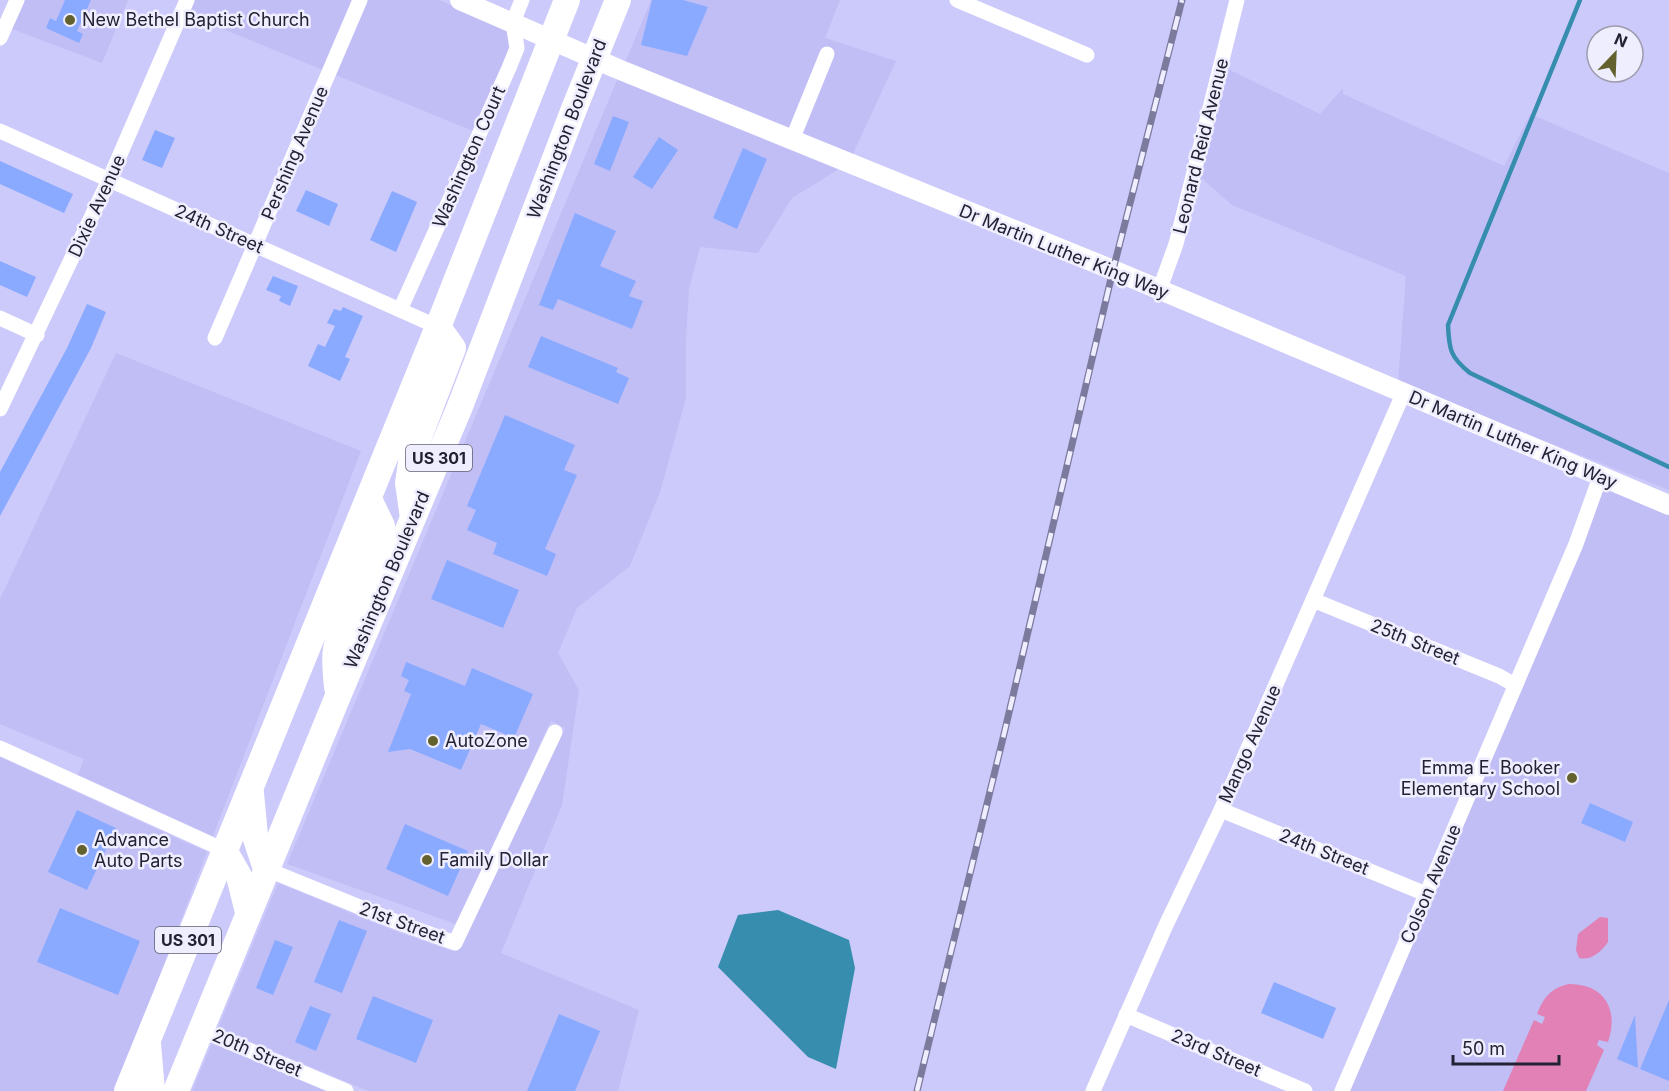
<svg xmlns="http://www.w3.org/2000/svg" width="1669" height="1091" font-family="Inter,sans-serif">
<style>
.built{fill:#c1bef6}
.green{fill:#e181b5}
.water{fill:#368dae}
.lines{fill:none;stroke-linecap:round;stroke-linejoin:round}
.stream{stroke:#368dae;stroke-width:4.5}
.building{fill:#8aaaff}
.minor{stroke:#fff;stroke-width:15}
.tertiary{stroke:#fff;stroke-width:20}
.primary{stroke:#fff;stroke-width:26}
.rail-casing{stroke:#7c7a9d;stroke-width:7}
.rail{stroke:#efeefe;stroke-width:4.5;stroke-dasharray:14;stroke-linecap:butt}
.poi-dot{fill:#63612e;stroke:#efeefe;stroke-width:2}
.labels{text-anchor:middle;stroke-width:5;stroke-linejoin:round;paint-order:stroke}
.shield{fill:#efeefe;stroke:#605f71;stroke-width:1.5}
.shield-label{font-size:16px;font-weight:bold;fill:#232234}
.poi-label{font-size:18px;fill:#232234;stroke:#efeefe;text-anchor:start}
.street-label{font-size:18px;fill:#232234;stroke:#efeefe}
</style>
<rect width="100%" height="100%" fill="#ccc9fb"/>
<g class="built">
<path d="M25,0H128L102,63L12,29Z"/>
<path d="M195,0H353L323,70L189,15Z"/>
<path d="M368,0H439L506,28L509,48L473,131L336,75Z"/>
<path d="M651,0H840L825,38L896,61L852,156L625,63Z"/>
<path d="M1228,69L1320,114L1343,88V94L1504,166L1530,114L1669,173V490L1398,383L1406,276L1232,205L1200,177Z"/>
<path d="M618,78L839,169L792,198L758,253L700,247L689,289L686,340V398L660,492L630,566L577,608L558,653L579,690L562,805L501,953L639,1010L618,1091H368L218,1028L278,883L390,929L452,951L462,946L565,728L551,721L456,924L287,864Z"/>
<path d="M116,353L361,451L213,836L78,775L84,759L0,724V599Z"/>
<path d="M1600,477L1669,505V1091H1342Z"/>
<path d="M0,757L207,852L115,1091H0Z"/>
<path d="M212,1043L256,1061L325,1091H192Z"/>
</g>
<g class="green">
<path d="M1600,917L1608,918V942C1601,952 1591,961 1579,958L1576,950L1578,934Z"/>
<path d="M1569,984C1605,984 1619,1010 1608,1042L1599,1040L1597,1045L1604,1050L1586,1091H1503L1534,1020L1542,1024L1545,1017L1537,1014C1544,997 1551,988 1569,984Z"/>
</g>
<path class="water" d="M778,910L849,940L855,968L836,1069L808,1057L718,967L738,915Z"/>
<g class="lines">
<path class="stream" d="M1580,0L1448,325C1449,349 1450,357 1470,373L1669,467"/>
</g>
<g class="building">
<path d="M65,0H91L77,31L83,34L79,43L46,28L50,18L56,21Z"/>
<path d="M652,0H683L708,7L687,56L641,45Z"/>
<path d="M613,116L629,122L610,171L594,164Z"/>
<path d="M155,130L175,138L162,168L142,160Z"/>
<path d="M659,137L678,150L652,189L633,177Z"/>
<path d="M743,148L767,159L737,229L713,218Z"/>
<path d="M0,161L73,194L64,213L0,184Z"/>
<path d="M306,190L338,204L329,226L296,211Z"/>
<path d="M392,191L417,202L396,252L370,240Z"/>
<path d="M575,213L616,231L600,266L636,281L629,296L643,301L632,329L558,299L553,310L539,305Z"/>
<path d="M0,261L36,277L27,297L0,285Z"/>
<path d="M273,276L298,286L290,306L279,301L281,296L266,290Z"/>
<path d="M87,304L106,312L91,348L0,516V472L67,348Z"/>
<path d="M343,307L363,316L345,357L350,359L340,381L308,366L318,344L325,347L335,326L327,323L334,309L341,311Z"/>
<path d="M541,336L618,368L616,372L629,378L618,404L528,367Z"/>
<path d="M505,415L575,445L564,470L577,475L545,549L556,554L547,576L493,554L497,543L467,530L476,510L467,506Z"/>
<path d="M447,560L519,590L503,628L431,599Z"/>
<path d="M406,662L465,686L472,668L533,694L514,738L481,724L461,770L410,749L388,752L411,694L404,691L409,680L401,676Z"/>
<path d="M1590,803L1633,822L1625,842L1581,823Z"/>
<path d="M77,810L116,828L87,890L48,872Z"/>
<path d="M405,824L468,851L448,896L386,869Z"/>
<path d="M60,908L140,941L118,995L37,962Z"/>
<path d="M339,920L367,931L342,993L314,982Z"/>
<path d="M275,940L293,947L273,995L256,988Z"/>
<path d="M1274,982L1336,1008L1323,1039L1261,1013Z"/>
<path d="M373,996L433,1020L416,1063L356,1039Z"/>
<path d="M1669,1000V1081L1640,1069Z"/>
<path d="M310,1006L331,1014L316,1051L295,1042Z"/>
<path d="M559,1014L600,1031L575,1091H527Z"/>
<path d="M1635,1015L1638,1068L1617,1059Z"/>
</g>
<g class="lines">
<g class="minor">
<path d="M957,0L1087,55"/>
<path d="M0,38L17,0"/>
<path d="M0,131L438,327"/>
<path d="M792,140L827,54"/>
<path d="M1159,291L1176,244L1237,0"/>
<path d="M400,310L509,68L517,48L513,22L522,0"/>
<path d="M0,318L37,335"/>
<path d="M215,338L360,0"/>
<path d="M0,409L109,180L187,0"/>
<path d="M1313,600L1499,676L1515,685"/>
<path d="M0,748L224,850"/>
<path d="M1221,810L1426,894"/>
<path d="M266,869L394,921L455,943L555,732"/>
<path d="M1126,1015L1305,1091"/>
<path d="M201,1030L346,1091"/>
<path d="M1093,1091L1166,925L1221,810L1403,394"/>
<path d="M1342,1091L1576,544L1600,477"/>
</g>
<path class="tertiary" d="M460,0L618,69L1113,270L1669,505"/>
<g class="primary">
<path d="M413,518L408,483L412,455L453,348L438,327"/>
<path d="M337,687C336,675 334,661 336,649C344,606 372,569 382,526L369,499"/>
<path d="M251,793L255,836L266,869"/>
<path d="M224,850L239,876L248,912"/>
<path d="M148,1044L152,1091"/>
<path d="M127,1091L438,327L567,0"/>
<path d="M176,1091L338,696L459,409L574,109L618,0"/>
</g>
<g class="rail-casing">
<path id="rail" d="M917,1091L1004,734L1113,270L1182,0"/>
</g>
<use href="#rail" class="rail"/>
</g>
<g class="poi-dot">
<circle cx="70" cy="20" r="6"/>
<circle cx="433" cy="741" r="6"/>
<circle cx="1572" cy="778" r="6"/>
<circle cx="82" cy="850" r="6"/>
<circle cx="427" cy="860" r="6"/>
</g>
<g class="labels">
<g class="shield">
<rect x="406" y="445" width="66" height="26" rx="4.5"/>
<rect x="155" y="927" width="66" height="26" rx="4.5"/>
</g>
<g class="shield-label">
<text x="439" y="464">US 301</text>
<text x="188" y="946">US 301</text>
</g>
<g class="poi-label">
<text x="82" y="26">New Bethel Baptist Church</text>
<text x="445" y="747">AutoZone</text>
<text x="1560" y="774" text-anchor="end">Emma E. Booker<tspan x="1560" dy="21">Elementary School</tspan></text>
<text x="94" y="846">Advance<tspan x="94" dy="21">Auto Parts</tspan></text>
<text x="439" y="866">Family Dollar</text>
</g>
<g class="street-label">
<text transform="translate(567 129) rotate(-69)" y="6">Washington Boulevard</text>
<text transform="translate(1201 146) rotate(-76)" y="6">Leonard Reid Avenue</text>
<text transform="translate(295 153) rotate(-67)" y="6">Pershing Avenue</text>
<text transform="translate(469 157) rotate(-66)" y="6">Washington Court</text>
<text transform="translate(97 206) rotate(-65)" y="6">Dixie Avenue</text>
<text transform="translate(219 229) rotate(24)" y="6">24th Street</text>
<text transform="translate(1064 252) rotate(22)" y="6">Dr Martin Luther King Way</text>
<text transform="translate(1513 440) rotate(23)" y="6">Dr Martin Luther King Way</text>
<text transform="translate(387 580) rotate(-67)" y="6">Washington Boulevard</text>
<text transform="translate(1415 642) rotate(22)" y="6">25th Street</text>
<text transform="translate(1250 744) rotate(-66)" y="6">Mango Avenue</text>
<text transform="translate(1324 852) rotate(22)" y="6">24th Street</text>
<text transform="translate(1431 884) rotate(-67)" y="6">Colson Avenue</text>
<text transform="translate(402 923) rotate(20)" y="6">21st Street</text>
<text transform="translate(257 1053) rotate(23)" y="6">20th Street</text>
<text transform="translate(1216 1053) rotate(23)" y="6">23rd Street</text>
</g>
</g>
<g transform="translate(1615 54) rotate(23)"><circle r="28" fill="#efeefe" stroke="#9d9cad" stroke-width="1.5"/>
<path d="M0-4.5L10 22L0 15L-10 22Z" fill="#63612e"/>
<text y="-9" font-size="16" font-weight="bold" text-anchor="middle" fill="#232234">N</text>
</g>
<path d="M1453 1055v9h106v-9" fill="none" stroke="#232234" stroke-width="3"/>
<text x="1462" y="1055" font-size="18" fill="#232234" stroke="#efeefe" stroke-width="4.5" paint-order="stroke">50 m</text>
</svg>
